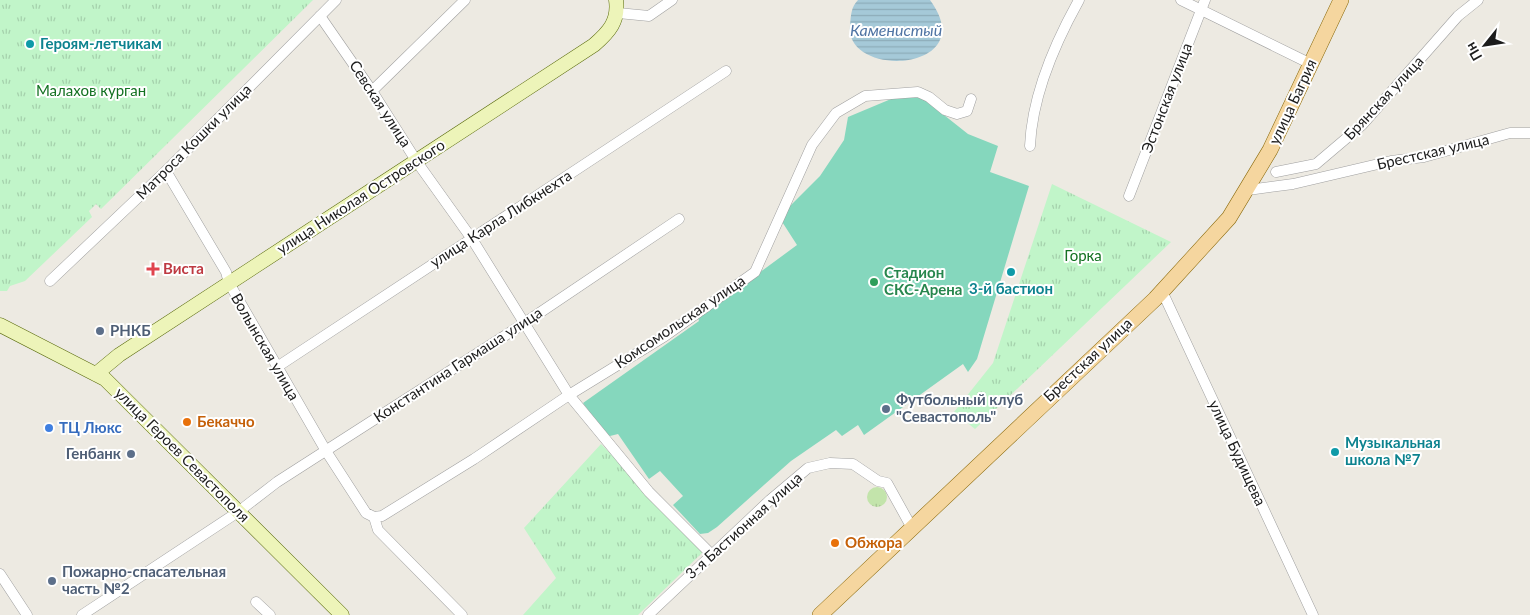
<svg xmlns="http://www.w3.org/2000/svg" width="1530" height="615" font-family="Lato,sans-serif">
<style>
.grass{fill:url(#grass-tufts)}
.park{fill:url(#park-tufts)}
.pitch{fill:#85d7bd}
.water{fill:url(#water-rules)}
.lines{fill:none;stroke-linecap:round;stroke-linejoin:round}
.minor-casing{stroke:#a0a0a0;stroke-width:11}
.secondary-casing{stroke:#596a0c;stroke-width:15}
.primary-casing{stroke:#8a690a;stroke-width:16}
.minor{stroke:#fff;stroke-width:10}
.secondary{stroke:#edf4b9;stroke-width:14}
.primary{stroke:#f5d69f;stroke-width:15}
.culture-dot{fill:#0f9aa8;stroke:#fff;stroke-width:2}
.health-dot{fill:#e0444e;stroke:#fff;stroke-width:2}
.leisure-dot{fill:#2e9e5b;stroke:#fff;stroke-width:2}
.service-dot{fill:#5c6f8a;stroke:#fff;stroke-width:2}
.food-dot{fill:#e8710a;stroke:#fff;stroke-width:2}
.shop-dot{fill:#3f7fe0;stroke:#fff;stroke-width:2}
.labels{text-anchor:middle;stroke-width:4;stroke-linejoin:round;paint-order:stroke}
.culture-label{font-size:15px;font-weight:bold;fill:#0d838f;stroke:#fff;text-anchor:start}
.park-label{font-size:15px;fill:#137121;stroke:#fff}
.street-label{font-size:15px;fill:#1c1c1c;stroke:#fff}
.health-label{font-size:15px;font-weight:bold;fill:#be3a42;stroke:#fff;text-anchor:start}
.leisure-label{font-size:15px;font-weight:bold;fill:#27864d;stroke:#fff;text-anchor:start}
.service-label{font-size:15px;font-weight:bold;fill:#4e5e75;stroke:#fff;text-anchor:start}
.food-label{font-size:15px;font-weight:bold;fill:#c56008;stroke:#fff;text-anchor:start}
.shop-label{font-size:15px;font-weight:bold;fill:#366cbe;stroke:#fff;text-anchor:start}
.water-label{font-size:16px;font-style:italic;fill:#5074a4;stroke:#fff}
</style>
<defs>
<pattern id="grass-tufts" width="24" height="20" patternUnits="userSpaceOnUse" patternTransform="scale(1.25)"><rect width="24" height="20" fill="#c3e4ab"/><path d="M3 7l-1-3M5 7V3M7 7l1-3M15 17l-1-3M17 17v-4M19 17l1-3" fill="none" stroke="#a7c393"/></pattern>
<pattern id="park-tufts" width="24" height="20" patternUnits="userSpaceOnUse" patternTransform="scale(1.25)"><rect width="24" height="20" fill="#c1f5c9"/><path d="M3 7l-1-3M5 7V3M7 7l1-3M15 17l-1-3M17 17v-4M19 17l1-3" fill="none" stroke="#a5d1ac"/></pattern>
<pattern id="water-rules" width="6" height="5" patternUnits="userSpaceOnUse" patternTransform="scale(1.25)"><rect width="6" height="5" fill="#a5c9d8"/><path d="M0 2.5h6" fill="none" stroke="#8dacb9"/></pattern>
</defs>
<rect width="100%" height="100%" fill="#edeae2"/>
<circle class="grass" cx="877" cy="497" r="10"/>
<g class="park">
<path d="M0,0H313L101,209L96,204L89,211L92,217L25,281L10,286L7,291H0Z"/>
<path d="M1052,184L1171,242L975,429L954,412L993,363Z"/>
<path d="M601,444L649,492L703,552L638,615H523L556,578L524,528Z"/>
</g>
<path class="pitch" d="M920,96L968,134L998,146L990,172L1029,186L977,359L968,372L963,364L864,435L858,425L842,436L836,430L791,461L717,527L708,533L700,534L673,505L683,496L660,471L649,479L618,434L610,436L605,434L583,403L699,321L698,318L797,245L779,217L820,176L844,140L848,117L891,99Z"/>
<path class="water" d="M858,0H930C983,72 844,80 850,25C851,15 851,7 858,0Z"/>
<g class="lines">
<g class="minor-casing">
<g id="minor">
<path d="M1181,0L1311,64"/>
<path d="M618,13L649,16L672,0"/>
<path d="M320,16L372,91L417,162L472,239L569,395L649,492L711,554"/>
<path d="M372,91L465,0"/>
<path d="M1030,146C1032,97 1055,43 1079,0"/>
<path d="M166,171L226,272L229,283L326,451L366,513L374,517"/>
<path d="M1276,172L1316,164L1362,125L1458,16L1478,0"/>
<path d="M1248,190L1293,184L1391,161L1424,157L1510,133H1530"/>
<path d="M1129,196L1205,0"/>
<path d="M50,281L166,171L336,0"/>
<path d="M1162,291L1313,615"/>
<path d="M277,367L726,71"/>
<path d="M374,517L382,516L474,459L569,395L665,336L755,272L812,145L836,113L865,96L918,92L929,97L945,110L957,114L967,111L971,99"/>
<path d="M374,517L378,530L462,615"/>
<path d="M0,574L27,615"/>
<path d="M256,602L270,615"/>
<path d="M82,615L238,512L277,482L523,324L679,219"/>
<path d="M648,615L770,500L808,468L830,463L853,464L878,481L887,483L912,528"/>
</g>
</g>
<g class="secondary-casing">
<g id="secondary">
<path d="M0,325L105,379L342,615"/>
<path d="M96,374L119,355L594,45C609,32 619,21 616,0"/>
</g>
</g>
<g class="primary-casing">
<path id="primary" d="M820,615L1155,299L1229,218L1270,150L1341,0"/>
</g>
<use href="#minor" class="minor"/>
<use href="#secondary" class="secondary"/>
<use href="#primary" class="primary"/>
</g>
<g class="culture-dot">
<circle cx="30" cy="44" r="5"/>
<circle cx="1011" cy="272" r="5"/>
<circle cx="1335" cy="452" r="5"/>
</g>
<path class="health-dot" d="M150.5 261.5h5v5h5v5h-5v5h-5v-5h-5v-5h5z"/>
<circle class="leisure-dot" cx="874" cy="282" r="5"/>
<g class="service-dot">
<circle cx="100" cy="331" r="5"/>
<circle cx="886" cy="409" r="5"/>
<circle cx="131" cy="454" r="5"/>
<circle cx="52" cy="581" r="5"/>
</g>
<g class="food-dot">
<circle cx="187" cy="422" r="5"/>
<circle cx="835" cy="543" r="5"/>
</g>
<circle class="shop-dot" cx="49" cy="428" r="5"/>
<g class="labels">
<g class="culture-label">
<text x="40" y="49">Героям-летчикам</text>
<text x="1011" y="294" text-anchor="middle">3-й бастион</text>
<text x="1345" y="448">Музыкальная<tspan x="1345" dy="17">школа №7</tspan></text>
</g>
<g class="park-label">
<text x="91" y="96">Малахов курган</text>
<text x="1083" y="261">Горка</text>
</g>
<g class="street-label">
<text transform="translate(1167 98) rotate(-69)" y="5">Эстонская улица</text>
<text transform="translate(1384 98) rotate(-47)" y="5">Брянская улица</text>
<text transform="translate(1293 102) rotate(-65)" y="5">улица Багрия</text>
<text transform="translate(380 104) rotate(57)" y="5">Севская улица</text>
<text transform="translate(194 142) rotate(-45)" y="5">Матроса Кошки улица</text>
<text transform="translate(1433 152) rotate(-13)" y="5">Брестская улица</text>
<text transform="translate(361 197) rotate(-33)" y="5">улица Николая Островского</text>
<text transform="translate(501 219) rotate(-33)" y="5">улица Карла Либкнехта</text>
<text transform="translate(680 322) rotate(-34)" y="5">Комсомольская улица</text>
<text transform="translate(265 347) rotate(60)" y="5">Волынская улица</text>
<text transform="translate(1088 360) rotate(-43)" y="5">Брестская улица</text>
<text transform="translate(458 365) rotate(-33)" y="5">Константина Гармаша улица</text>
<text transform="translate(1237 453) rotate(65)" y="5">улица Будищева</text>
<text transform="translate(182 455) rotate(45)" y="5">улица Героев Севастополя</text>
<text transform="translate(744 526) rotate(-42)" y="5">3-я Бастионная улица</text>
</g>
<g class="health-label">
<text x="163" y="274">Виста</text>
</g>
<g class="leisure-label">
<text x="884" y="278">Стадион<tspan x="884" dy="17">СКС-Арена</tspan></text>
</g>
<g class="service-label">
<text x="110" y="336">РНКБ</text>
<text x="896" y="405">Футбольный клуб<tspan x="896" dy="17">"Севастополь"</tspan></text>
<text x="121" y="459" text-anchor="end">Генбанк</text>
<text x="62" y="577">Пожарно-спасательная<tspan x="62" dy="17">часть №2</tspan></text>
</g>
<g class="food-label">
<text x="197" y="427">Бекаччо</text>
<text x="845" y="548">Обжора</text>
</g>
<g class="shop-label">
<text x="59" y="433">ТЦ Люкс</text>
</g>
<g class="water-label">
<text x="896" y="36">Каменистый</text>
</g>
</g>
<g transform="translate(1485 45) rotate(240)" stroke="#ffffff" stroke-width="4" paint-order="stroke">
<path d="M0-4L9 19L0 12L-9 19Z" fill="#1c1c1c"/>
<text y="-8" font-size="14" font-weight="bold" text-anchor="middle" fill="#1c1c1c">Пн</text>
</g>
</svg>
